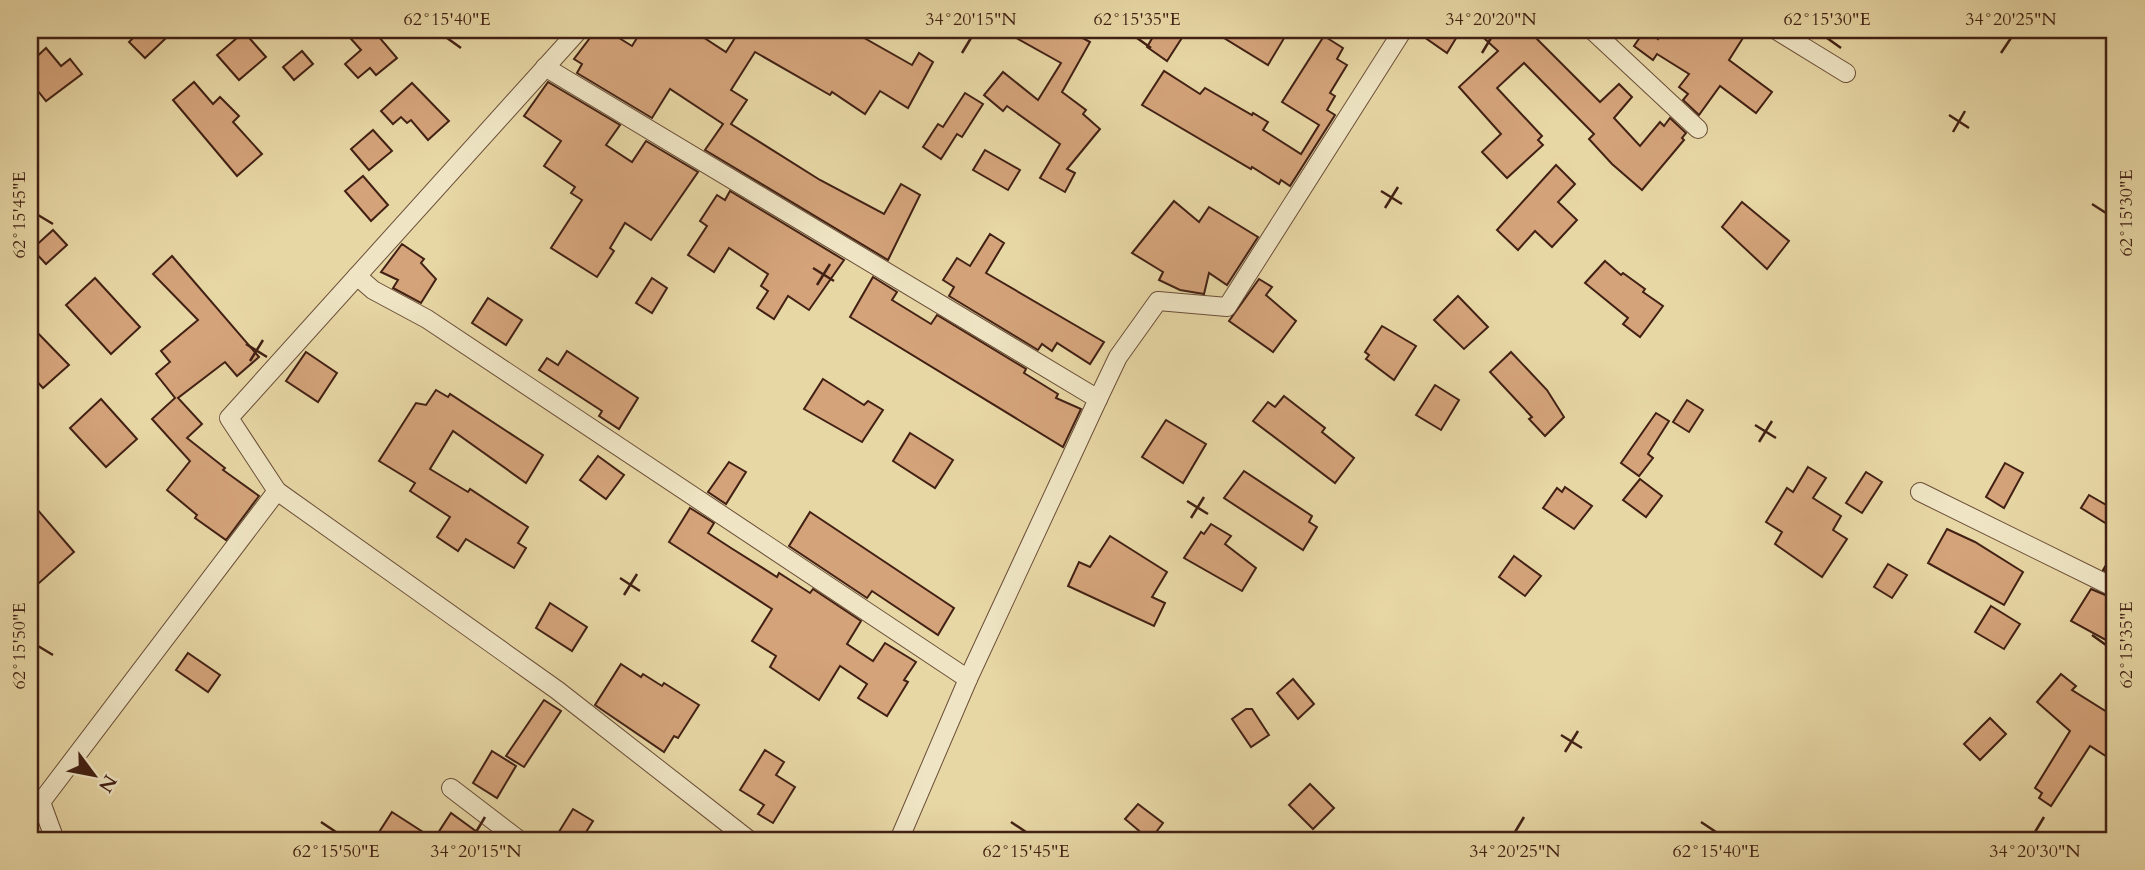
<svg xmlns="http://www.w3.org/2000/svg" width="2145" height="870" font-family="Cardo,serif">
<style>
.building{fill:#d4a37a;stroke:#422114;stroke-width:2}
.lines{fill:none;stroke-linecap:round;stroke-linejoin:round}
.street-casing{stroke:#6b4e38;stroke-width:20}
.street{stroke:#efe5c4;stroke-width:18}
.ticks{fill:none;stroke:#422114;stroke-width:2.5}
.neatline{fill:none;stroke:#422114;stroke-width:2.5}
.ticks-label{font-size:18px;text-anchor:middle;fill:#422114}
</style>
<rect width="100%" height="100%" fill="#e7d7a5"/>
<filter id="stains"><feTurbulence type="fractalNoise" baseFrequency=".00286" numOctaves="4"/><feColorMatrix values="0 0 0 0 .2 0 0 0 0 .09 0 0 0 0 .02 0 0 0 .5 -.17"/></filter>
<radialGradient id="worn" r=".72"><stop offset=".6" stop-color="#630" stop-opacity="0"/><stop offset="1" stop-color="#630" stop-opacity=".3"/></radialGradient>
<g class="building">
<path d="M141,30H156L165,39L145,58L129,42Z"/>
<path d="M343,30H373L397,58L376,75L370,68L358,78L345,64L361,50Z"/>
<path d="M596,30H606L632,46L642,30H692L726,52L740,30H850L912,65L919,53L933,62L908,108L880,91L865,114L832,92L830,95L755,52L731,90L747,100L731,124L820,180L884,214L901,184L920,195L888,260L705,150L723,124L670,89L652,118L577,73L582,64L574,59Z"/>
<path d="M1002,30H1068L1090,42L1062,92L1086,110L1083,114L1100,129L1067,169L1075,173L1065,192L1040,178L1060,144L1007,106L1003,111L984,95L1003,72L1038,100L1061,63Z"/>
<path d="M1157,30H1187L1167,61L1147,47Z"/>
<path d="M1211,30H1276L1286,35L1268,65Z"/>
<path d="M1414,30H1461L1447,53Z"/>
<path d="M1475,30H1528L1600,102L1619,84L1632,97L1614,118L1640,146L1660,122L1664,126L1670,118L1686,133L1682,138L1684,140L1642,190L1612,164L1589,139L1594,134L1524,63L1497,88L1542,136L1538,140L1543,145L1507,178L1482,152L1501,134L1459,87L1498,51Z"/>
<path d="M1645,30L1658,39L1664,30H1748L1729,60L1772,92L1756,113L1720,86L1699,115L1683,100L1688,94L1679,87L1689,74L1657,54L1653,60L1634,46Z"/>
<path d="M244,32L266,57L239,80L217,55Z"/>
<path d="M1324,36L1343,48L1337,59L1347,65L1330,93L1335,96L1327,110L1335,115L1290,186L1281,180L1279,184L1252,167L1251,169L1142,105L1164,71L1200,94L1205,88L1252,115L1253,113L1268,122L1263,130L1301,154L1319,125L1282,102Z"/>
<path d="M46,48L61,66L70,59L82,74L46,101L30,81V63Z"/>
<path d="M302,51L313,64L294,80L283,67Z"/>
<path d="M194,82L213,104L220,97L239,116L233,122L262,154L237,176L173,100Z"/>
<path d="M548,82L620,125L606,145L632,162L646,141L698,172L651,240L625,223L610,248L614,251L597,277L551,248L582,200L571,193L575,187L544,166L561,141L524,116Z"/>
<path d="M412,83L449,121L428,140L411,120L407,123L401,117L393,124L381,111Z"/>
<path d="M965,93L983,104L962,137L957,134L941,159L923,147L938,124L943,127Z"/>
<path d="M373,130L392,151L369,170L351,149Z"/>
<path d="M985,150L1020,170L1008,190L973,170Z"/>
<path d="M1556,165L1575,184L1558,202L1577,220L1552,247L1535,231L1518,250L1497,230Z"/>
<path d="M363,176L388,205L371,221L345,191Z"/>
<path d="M730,191L844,260L809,310L788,296L774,319L757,308L768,291L761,286L768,274L729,248L714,272L688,255L707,226L700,221L717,195L725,200Z"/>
<path d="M1174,201L1199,222L1209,207L1258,237L1227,285L1209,273L1204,294L1180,290L1159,280L1163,272L1132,253Z"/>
<path d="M1742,202L1789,241L1767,269L1722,227Z"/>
<path d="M53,230L67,245L46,264L32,249Z"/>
<path d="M990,234L1004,243L986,273L1104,342L1090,364L1057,343L1052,351L1042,344L1038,350L949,296L954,287L943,280L957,258L970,266Z"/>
<path d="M402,244L424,259L421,263L436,279L421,303L393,288L398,280L381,272Z"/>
<path d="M172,256L259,357L237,376L225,362L178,398L202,424L187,438L225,468L223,470L259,496L226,540L195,518L197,515L167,490L190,461L152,419L175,398L156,374L170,362L161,351L198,320L153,274Z"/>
<path d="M1605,261L1621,275L1623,273L1645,289L1643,292L1663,306L1640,337L1623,324L1628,318L1585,283Z"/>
<path d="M873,277L897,292L892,300L931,324L937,315L1026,369L1024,373L1058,394L1056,398L1081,409L1063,447L850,317Z"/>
<path d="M95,278L140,327L111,354L66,305Z"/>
<path d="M652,278L667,288L652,313L636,303Z"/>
<path d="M1259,279L1272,287L1266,295L1296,321L1273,352L1229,321Z"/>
<path d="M1458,296L1488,327L1464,349L1434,320Z"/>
<path d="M488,298L522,320L506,345L472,323Z"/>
<path d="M30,325L69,365L43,388L30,374Z"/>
<path d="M1382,326L1416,346L1394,380L1366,359L1369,355L1365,352Z"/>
<path d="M567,351L638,398L619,429L599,416L602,411L539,370L547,358L558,365Z"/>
<path d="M306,352L337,373L318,402L286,381Z"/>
<path d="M1511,352L1547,390L1564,417L1545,436L1529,419L1532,417L1490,372Z"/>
<path d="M823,379L864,405L868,401L883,410L862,442L804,409Z"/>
<path d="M1435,385L1459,400L1441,430L1416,415Z"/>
<path d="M436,390L448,397L450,394L543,455L526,483L453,431L430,469L468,492L470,489L528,527L518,543L526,548L514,568L466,539L458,551L437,537L450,517L410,491L415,483L379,461L416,403L426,405Z"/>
<path d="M1284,396L1325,428L1322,432L1354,458L1335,483L1253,421L1268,402L1275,407Z"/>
<path d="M101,399L137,439L106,467L70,428Z"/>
<path d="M1687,400L1703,410L1689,432L1673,422Z"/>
<path d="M1656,413L1669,421L1648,454L1653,458L1639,476L1621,463Z"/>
<path d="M1166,420L1206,444L1183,483L1142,457Z"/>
<path d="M910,433L953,460L935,488L893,461Z"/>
<path d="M598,456L624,475L606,499L580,480Z"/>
<path d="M729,462L746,472L726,504L708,492Z"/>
<path d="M2005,463L2023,473L2004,508L1986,497Z"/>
<path d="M1808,467L1826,478L1813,498L1841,516L1833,530L1847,539L1822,577L1775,544L1782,532L1766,522L1787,488L1793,492Z"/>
<path d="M1244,471L1312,516L1309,522L1317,527L1303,550L1224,498Z"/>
<path d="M1866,472L1882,482L1862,513L1846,503Z"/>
<path d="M1640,479L1662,496L1646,517L1623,500Z"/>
<path d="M1565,487L1592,506L1574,529L1543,508L1557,488L1562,492Z"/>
<path d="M2089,495L2115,510V529L2081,508Z"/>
<path d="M30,501L74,552L30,591Z"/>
<path d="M690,508L714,523L708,533L731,548L777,577L779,573L810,593L813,589L861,621L847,644L873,661L885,643L916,662L904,680L908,682L887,716L858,698L867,684L840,666L819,700L770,667L776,656L752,641L772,609L669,542Z"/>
<path d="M810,512L954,608L938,635L872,591L867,598L789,546Z"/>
<path d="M1211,524L1231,536L1225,544L1256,568L1242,591L1184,558L1201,532L1204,534Z"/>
<path d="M1947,529L1975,542L2023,572L2004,605L1928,563Z"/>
<path d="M1110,536L1167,572L1152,597L1165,603L1154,626L1068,586L1079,562L1090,567Z"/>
<path d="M2115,550V575L2103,570Z"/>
<path d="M1514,556L1541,576L1525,596L1499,577Z"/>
<path d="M1888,564L1907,575L1892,598L1874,587Z"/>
<path d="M2091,589L2115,599V645L2071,621Z"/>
<path d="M550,603L587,627L572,651L536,628Z"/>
<path d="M1991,606L2020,624L2004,649L1975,632Z"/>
<path d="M188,653L220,675L208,692L176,670Z"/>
<path d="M621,664L641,677L643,674L662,686L664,683L699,705L678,738L674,736L664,752L595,705Z"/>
<path d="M2061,674L2076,686L2072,690L2115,717V762L2090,746L2051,806L2039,798L2042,793L2035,788L2070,731L2037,702Z"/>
<path d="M1293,679L1314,704L1298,719L1277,693Z"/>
<path d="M544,700L561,711L524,767L506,756Z"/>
<path d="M1246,709H1252L1269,735L1251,747L1232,719Z"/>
<path d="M1990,718L2006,734L1980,760L1964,744Z"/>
<path d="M765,750L784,762L776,775L795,787L773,823L758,814L764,805L740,790Z"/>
<path d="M492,751L516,766L497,798L473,783Z"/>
<path d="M1310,784L1334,808L1313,829L1289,805Z"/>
<path d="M1138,804L1163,823L1150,840L1125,819Z"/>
<path d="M573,809L593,821L581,840H554Z"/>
<path d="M392,812L434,839L451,813L488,840H374Z"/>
</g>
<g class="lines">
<g class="street-casing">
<g id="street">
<path d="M1592,30L1698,129"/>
<path d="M1776,30L1846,73"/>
<path d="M545,67L1098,399"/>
<path d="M357,276L373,290L427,319L968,679"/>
<path d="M277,491L557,690L749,840"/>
<path d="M1920,492L2115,588"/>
<path d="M451,788L519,840"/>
<path d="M55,840L41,802L277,491L229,418L579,30"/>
<path d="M899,840L968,679L1098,399L1118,357L1158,301L1227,307L1403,30"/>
</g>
</g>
<use href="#street" class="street"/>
</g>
<path class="ticks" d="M447,38L461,48M1137,38L1151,48M1827,38L1841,48M962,53L971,38M1482,53L1491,38M2001,53L2011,38M1949,115L1969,128M1953,132L1965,111M1381,191L1402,204M2092,204L2106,213M1385,208L1398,187M38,215L53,224M813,268L834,281M817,285L830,264M246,344L267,357M250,361L263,340M1755,425L1776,438M1759,442L1772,421M1187,501L1208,514M1191,518L1204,497M620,578L640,591M624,595L637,574M2092,635L2106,645M38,646L53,655M1561,735L1582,748M1565,752L1578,731M321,822L336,832M1011,822L1026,832M1701,822L1716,832M476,832L485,817M1515,832L1524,817M2035,832L2044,817"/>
<rect width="2145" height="870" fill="none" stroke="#e7d7a5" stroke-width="77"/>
<g transform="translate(94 775) rotate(122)" stroke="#efe5c4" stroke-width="5" paint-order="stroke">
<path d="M0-5L12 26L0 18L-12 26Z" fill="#422114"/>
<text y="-10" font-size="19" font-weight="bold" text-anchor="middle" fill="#422114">N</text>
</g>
<rect x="38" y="38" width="2068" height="794" class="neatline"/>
<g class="ticks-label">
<text x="447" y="25">62°15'40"E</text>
<text x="971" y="25">34°20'15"N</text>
<text x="1137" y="25">62°15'35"E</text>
<text x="1491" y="25">34°20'20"N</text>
<text x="1827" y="25">62°15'30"E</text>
<text x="2011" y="25">34°20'25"N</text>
<text transform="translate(2126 213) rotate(-90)" y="6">62°15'30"E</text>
<text transform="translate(19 215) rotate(-90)" y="6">62°15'45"E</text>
<text transform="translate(2126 645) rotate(-90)" y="6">62°15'35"E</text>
<text transform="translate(19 646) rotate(-90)" y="6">62°15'50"E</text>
<text x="336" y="857">62°15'50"E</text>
<text x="476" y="857">34°20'15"N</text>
<text x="1026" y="857">62°15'45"E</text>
<text x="1515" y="857">34°20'25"N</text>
<text x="1716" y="857">62°15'40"E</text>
<text x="2035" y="857">34°20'30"N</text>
</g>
<rect width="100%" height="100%" filter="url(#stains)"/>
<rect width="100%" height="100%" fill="url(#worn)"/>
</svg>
